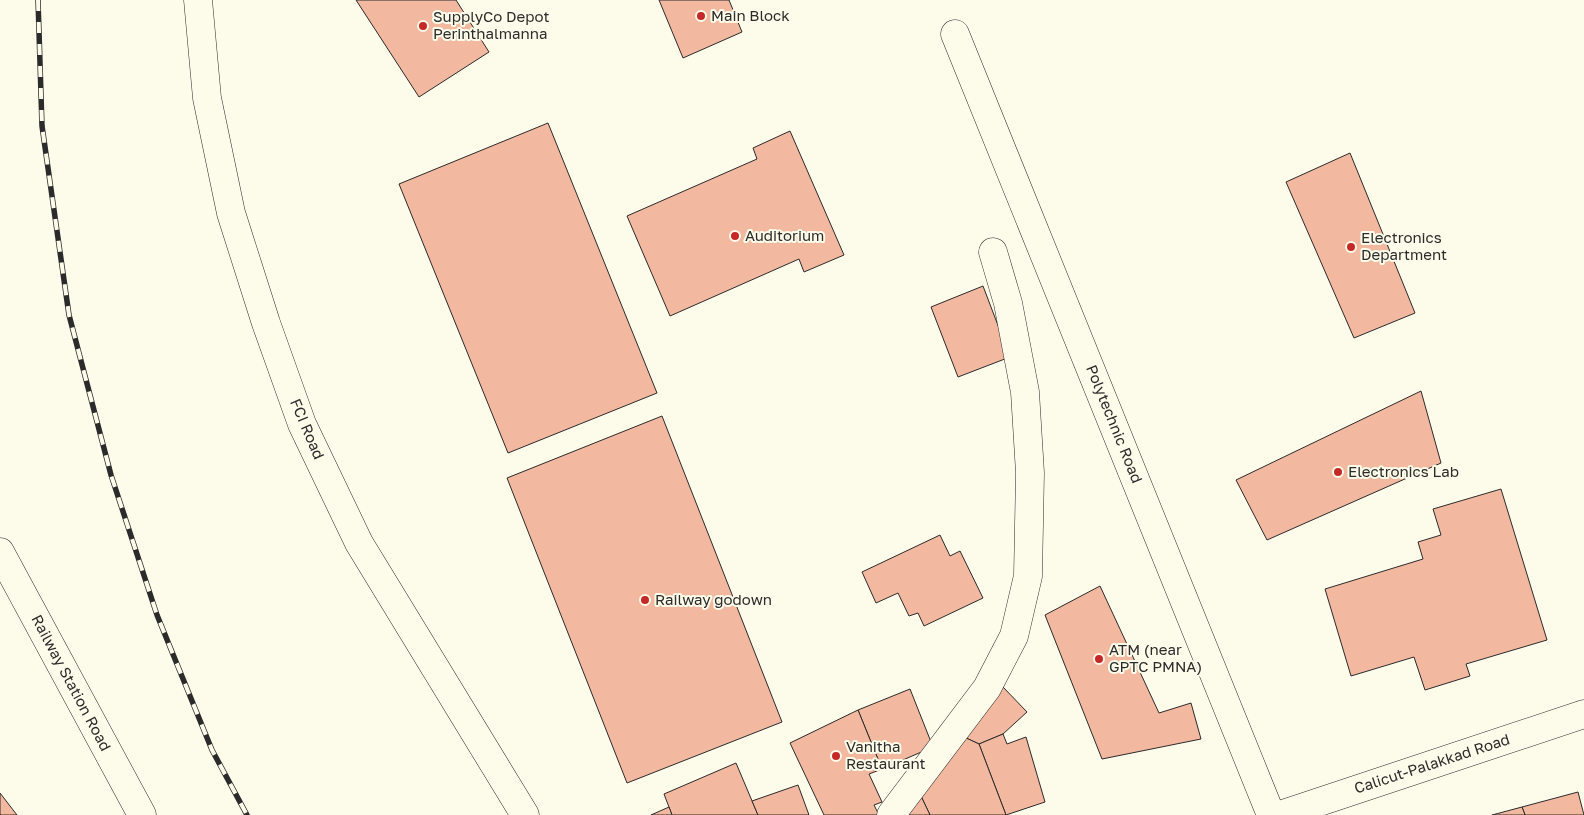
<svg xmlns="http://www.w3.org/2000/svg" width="1584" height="815" font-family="'Golos Text',sans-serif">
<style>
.building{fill:#f2b8a0;stroke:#2b2b2b}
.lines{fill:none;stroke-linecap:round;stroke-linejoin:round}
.minor-casing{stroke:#2b2b2b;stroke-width:29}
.trunk-casing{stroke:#2b2b2b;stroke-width:29}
.minor{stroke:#fdfbea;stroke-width:28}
.trunk{stroke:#fdfbea;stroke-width:28}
.rail-casing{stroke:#2b2b2b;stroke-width:5.5}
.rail{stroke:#fdfbea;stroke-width:4;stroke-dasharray:11;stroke-linecap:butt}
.poi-dot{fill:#c62828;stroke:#fdfbea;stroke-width:2}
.labels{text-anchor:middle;stroke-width:4;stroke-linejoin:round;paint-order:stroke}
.poi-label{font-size:15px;fill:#2b2b2b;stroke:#fdfbea;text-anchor:start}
.street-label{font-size:15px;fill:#2b2b2b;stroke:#fdfbea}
</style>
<rect width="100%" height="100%" fill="#fdfbea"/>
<g class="building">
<path d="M356,0H456L489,52L419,97Z"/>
<path d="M659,0H729L742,32L683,58Z"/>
<path d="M548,123L657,393L508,453L399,184Z"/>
<path d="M790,131L844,255L804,272L799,259L670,316L627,216L757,159L753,148Z"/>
<path d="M1350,153L1415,313L1354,338L1286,182Z"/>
<path d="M983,286L1010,357L958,377L931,307Z"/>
<path d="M1421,391L1441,463L1267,540L1236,480Z"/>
<path d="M662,416L782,722L627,783L507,478Z"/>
<path d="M1501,489L1547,640L1466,664L1470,676L1425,690L1414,657L1351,676L1325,589L1423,559L1418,542L1441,535L1433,509Z"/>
<path d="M940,535L950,556L960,551L983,598L924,626L918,613L909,616L898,593L876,603L862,572Z"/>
<path d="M1100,586L1159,713L1191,703L1201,739L1102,759L1045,615Z"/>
<path d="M1003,687L1027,712L1003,734L979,744L962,736Z"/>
<path d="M910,689L933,747L882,769L858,710Z"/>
<path d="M858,710L882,769L869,774L882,802L874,805L879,815H824L790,743Z"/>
<path d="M1003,734L1007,744L1026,737L1045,802L1006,815L979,744Z"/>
<path d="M962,736L979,744L1006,815H930L920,794Z"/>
<path d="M736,763L758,815H672L664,794Z"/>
<path d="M798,785L809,815H758L752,801Z"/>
<path d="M1578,792L1584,815H1525L1522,807Z"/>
<path d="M0,793L17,815H0Z"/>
<path d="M920,794L930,815H903Z"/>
<path d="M669,807L672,815H651Z"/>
<path d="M1522,807L1525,815H1492Z"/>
</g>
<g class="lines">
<g class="minor-casing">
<g id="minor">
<path d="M198,0L207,98L231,213L266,323L302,424L359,543L525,815"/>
<path d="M955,34L1271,815"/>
<path d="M0,552L142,815"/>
<path d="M891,815L987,688L1014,636L1028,576L1030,473L1025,392L1008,303L993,252"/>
</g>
</g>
<g class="trunk-casing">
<path id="trunk" d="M1280,815L1584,714"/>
</g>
<use href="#minor" class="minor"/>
<use href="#trunk" class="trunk"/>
<g class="rail-casing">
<path id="rail" d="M38,0L42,126L69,315L111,475L157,615L212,750L247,815"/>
</g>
<use href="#rail" class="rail"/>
</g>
<g class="poi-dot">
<circle cx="701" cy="16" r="5"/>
<circle cx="423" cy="26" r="5"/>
<circle cx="735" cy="236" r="5"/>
<circle cx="1351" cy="247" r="5"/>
<circle cx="1338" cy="472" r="5"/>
<circle cx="645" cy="600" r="5"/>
<circle cx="1099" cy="659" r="5"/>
<circle cx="836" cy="756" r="5"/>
</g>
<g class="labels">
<g class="poi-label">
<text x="711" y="21">Main Block</text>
<text x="433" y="22">SupplyCo Depot<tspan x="433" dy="17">Perinthalmanna</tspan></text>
<text x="745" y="241">Auditorium</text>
<text x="1361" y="243">Electronics<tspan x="1361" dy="17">Department</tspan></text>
<text x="1348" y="477">Electronics Lab</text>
<text x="655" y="605">Railway godown</text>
<text x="1109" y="655">ATM (near<tspan x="1109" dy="17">GPTC PMNA)</tspan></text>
<text x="846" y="752">Vanitha<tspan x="846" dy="17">Restaurant</tspan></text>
</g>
<g class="street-label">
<text transform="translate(1114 424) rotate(68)" y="5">Polytechnic Road</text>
<text transform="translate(307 429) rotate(67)" y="5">FCI Road</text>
<text transform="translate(71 683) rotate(62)" y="5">Railway Station Road</text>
<text transform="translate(1432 764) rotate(-18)" y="5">Calicut-Palakkad Road</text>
</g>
</g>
</svg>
